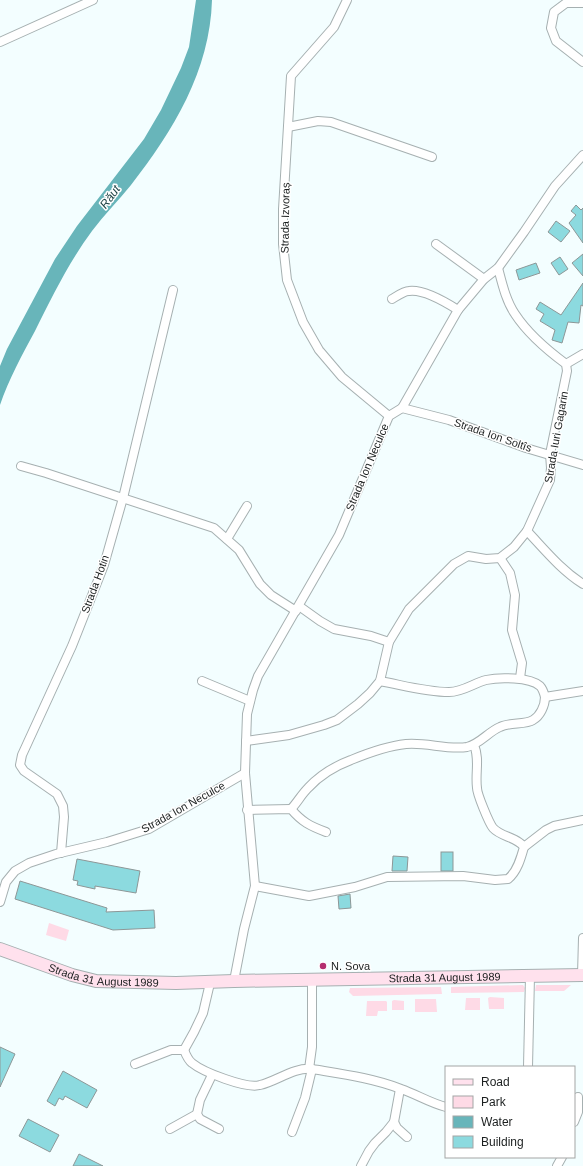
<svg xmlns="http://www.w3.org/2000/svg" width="583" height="1166" font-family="Arial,sans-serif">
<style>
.green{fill:#fedae6}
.water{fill:#68b5ba}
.building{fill:#8cdadf;stroke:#8d9797}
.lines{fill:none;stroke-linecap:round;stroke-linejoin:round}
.minor-casing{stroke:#a6b0b1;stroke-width:10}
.secondary-casing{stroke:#a6b0b1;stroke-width:14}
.minor{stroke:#fff;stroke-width:8}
.secondary{stroke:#ffe1ed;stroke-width:12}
.poi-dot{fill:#b42d6f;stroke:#fff;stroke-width:1.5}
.labels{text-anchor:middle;stroke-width:3;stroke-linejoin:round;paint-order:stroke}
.street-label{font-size:11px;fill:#1b1f1f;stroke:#fff}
.poi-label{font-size:11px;fill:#1b1f1f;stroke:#fff;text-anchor:start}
.water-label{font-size:12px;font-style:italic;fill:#1e4446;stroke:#fff}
</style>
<rect width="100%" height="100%" fill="#f3feff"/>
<g class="green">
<path d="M49,923L69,930L66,941L46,935Z"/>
<path d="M523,985L525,988L524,992L451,993V987Z"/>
<path d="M536,985H571L564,991H535Z"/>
<path d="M441,987L442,994L353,996L349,992L350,988H352Z"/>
<path d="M490,997L504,998V1009H489L488,998Z"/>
<path d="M466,998H480V1010H465Z"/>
<path d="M415,999H436L437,1012H415Z"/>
<path d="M394,1000L404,1001V1010H392V1001Z"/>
<path d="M367,1001H386L387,1002V1011H378L377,1016H366Z"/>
</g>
<path class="water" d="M196,0H212C210,71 173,131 131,185C118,201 104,215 92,231C69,262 52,297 35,331C22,355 9,379 0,405V366L7,349L55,259L77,226L144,139L161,110L181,68L189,47Z"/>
<g class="building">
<path d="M576,205L581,210L583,208V243L569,223L576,215L571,211Z"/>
<path d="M556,221L570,231L561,242L548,232Z"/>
<path d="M583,254V276L572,263Z"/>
<path d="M560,257L568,269L559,275L551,263Z"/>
<path d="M536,263L540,273L519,280L516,270Z"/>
<path d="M583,283V306L581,305L579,323L568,322L562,343L552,340L555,330L540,321L544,314L536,309L540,302L561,315Z"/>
<rect x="441" y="852" width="12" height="19"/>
<path d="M393,856L408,857L407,871H392Z"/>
<path d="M77,859L140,871L136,893L95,886V889L77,885L78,881L73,880Z"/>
<path d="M20,881L107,908L106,912L154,910L155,928L113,930L15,899Z"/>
<path d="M350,894L351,908L339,909L338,896Z"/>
<path d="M0,1047L15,1054L0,1087Z"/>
<path d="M63,1071L97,1090L87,1108L65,1096L63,1100L59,1098L55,1106L47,1101Z"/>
<path d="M28,1119L59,1135L50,1152L19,1136Z"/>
<path d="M79,1154L103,1166H73Z"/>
</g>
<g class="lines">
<g class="minor-casing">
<g id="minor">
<path d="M347,0L334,27L291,76L283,209V244L287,280L303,322L319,350L342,377L389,416"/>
<path d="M583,3H566L554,12L551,28L556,41L583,62"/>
<path d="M0,42L93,0"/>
<path d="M288,127L318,121L331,122L432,157"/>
<path d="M436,244L484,279"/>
<path d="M392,299C397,296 404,291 409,291C423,289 447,303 458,310"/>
<path d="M566,364L583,354"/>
<path d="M402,408L449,420L526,448L583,465"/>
<path d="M21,466L46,473L214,528L239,550L260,584L271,595L296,611"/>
<path d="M527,531C545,550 561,570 583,584"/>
<path d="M227,539L247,506"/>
<path d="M500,558L510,573L515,595L512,630L522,663L520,678"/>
<path d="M299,606L320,621L334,629L371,636L389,642"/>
<path d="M202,681L250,701"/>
<path d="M380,681C402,685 426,692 449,692C463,692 474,683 486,680C499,677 530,677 540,686C543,689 544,693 545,697L583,691"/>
<path d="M246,741L289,735L324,725L337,720L358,704L370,693L380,681L389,642L409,609L454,564L468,556L486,559L500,558L514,547L527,531L550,480L551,468L550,454L567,371L566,364C547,350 528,334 515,314C506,301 502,283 498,268"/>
<path d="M291,809C297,803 301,795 308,788C319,776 335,766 351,760C368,753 387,746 406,744C426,742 447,750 467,747C480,744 488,732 500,727C510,722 525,725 533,720C540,716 545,706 545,697"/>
<path d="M247,810L291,809C302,822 310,826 326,832"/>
<path d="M524,847L546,830L554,826L583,820"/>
<path d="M61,853L64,817L63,806L57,794L24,771L20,765L22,755L72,646L104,565L123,498L173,290"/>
<path d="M255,886L309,896L355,887L387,877L463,876L495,880L508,879C517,872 521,858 524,847C517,837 501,837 493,828C489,823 477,794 477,788C475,773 480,759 474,745"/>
<path d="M0,902L6,882L15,871L29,863L56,854L107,842L149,829L245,773"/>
<path d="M582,975L583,938"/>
<path d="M234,981L244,929L255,886L245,773L247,714L253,690L258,676L339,535L389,416L402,408L458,310L484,279L498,268L524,232L555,186L583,155"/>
<path d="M184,1050C186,1055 188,1060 192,1063C203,1072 246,1089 260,1085C277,1081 294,1067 312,1069C342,1074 373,1078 401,1089C416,1094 430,1103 446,1107"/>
<path d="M184,1050L194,1032L203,1013L210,983"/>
<path d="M135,1064L171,1050H184"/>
<path d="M528,1067L530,976"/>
<path d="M309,1069L312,1047V980"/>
<path d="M212,1075L200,1100L197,1114L200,1119L219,1129"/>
<path d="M394,1122L397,1128L407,1137"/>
<path d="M574,1122L578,1112V1097"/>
<path d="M170,1129L197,1114"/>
<path d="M292,1132L305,1098L312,1069"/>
<path d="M361,1166L369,1151L375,1143L386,1132L394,1122L400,1089"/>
<path d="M557,1166L562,1157"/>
</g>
</g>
<g class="secondary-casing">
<g id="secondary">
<path id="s1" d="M0,949L72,975L96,981L176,983L234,981L583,975"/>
</g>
</g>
<use href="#minor" class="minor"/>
<use href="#secondary" class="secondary"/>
</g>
<circle class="poi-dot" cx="323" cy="966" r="4"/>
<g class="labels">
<g class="street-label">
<text transform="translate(285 218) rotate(-89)" y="4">Strada Izvoraș</text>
<text transform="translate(493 435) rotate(19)" y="4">Strada Ion Soltîs</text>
<text transform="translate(556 437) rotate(-80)" y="4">Strada Iuri Gagarin</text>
<text transform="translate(367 467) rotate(-67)" y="4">Strada Ion Neculce</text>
<text transform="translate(95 584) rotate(-70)" y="4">Strada Hotin</text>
<text transform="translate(183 807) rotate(-29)" y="4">Strada Ion Neculce</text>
<text dy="4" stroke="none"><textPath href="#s1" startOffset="108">Strada 31 August 1989</textPath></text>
<text dy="4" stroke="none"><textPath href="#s1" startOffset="450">Strada 31 August 1989</textPath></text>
</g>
<g class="poi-label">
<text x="331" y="970">N. Sova</text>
</g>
<g class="water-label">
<text transform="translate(110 197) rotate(-54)" y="4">Răut</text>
</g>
</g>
<rect x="445" y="1066" width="130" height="92" fill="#ffffff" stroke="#a4a5a5"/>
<rect x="453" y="1079" width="20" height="6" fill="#ffe1ed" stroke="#a4a5a5"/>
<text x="481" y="1086" font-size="12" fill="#1b1f1f">Road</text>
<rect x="453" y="1096" width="20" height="12" fill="#fedae6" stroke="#a4a5a5"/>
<text x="481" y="1106" font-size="12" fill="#1b1f1f">Park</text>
<rect x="453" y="1116" width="20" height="12" fill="#68b5ba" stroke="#a4a5a5"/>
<text x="481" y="1126" font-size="12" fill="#1b1f1f">Water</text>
<rect x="453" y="1136" width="20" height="12" fill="#8cdadf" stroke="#a4a5a5"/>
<text x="481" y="1146" font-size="12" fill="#1b1f1f">Building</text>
</svg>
